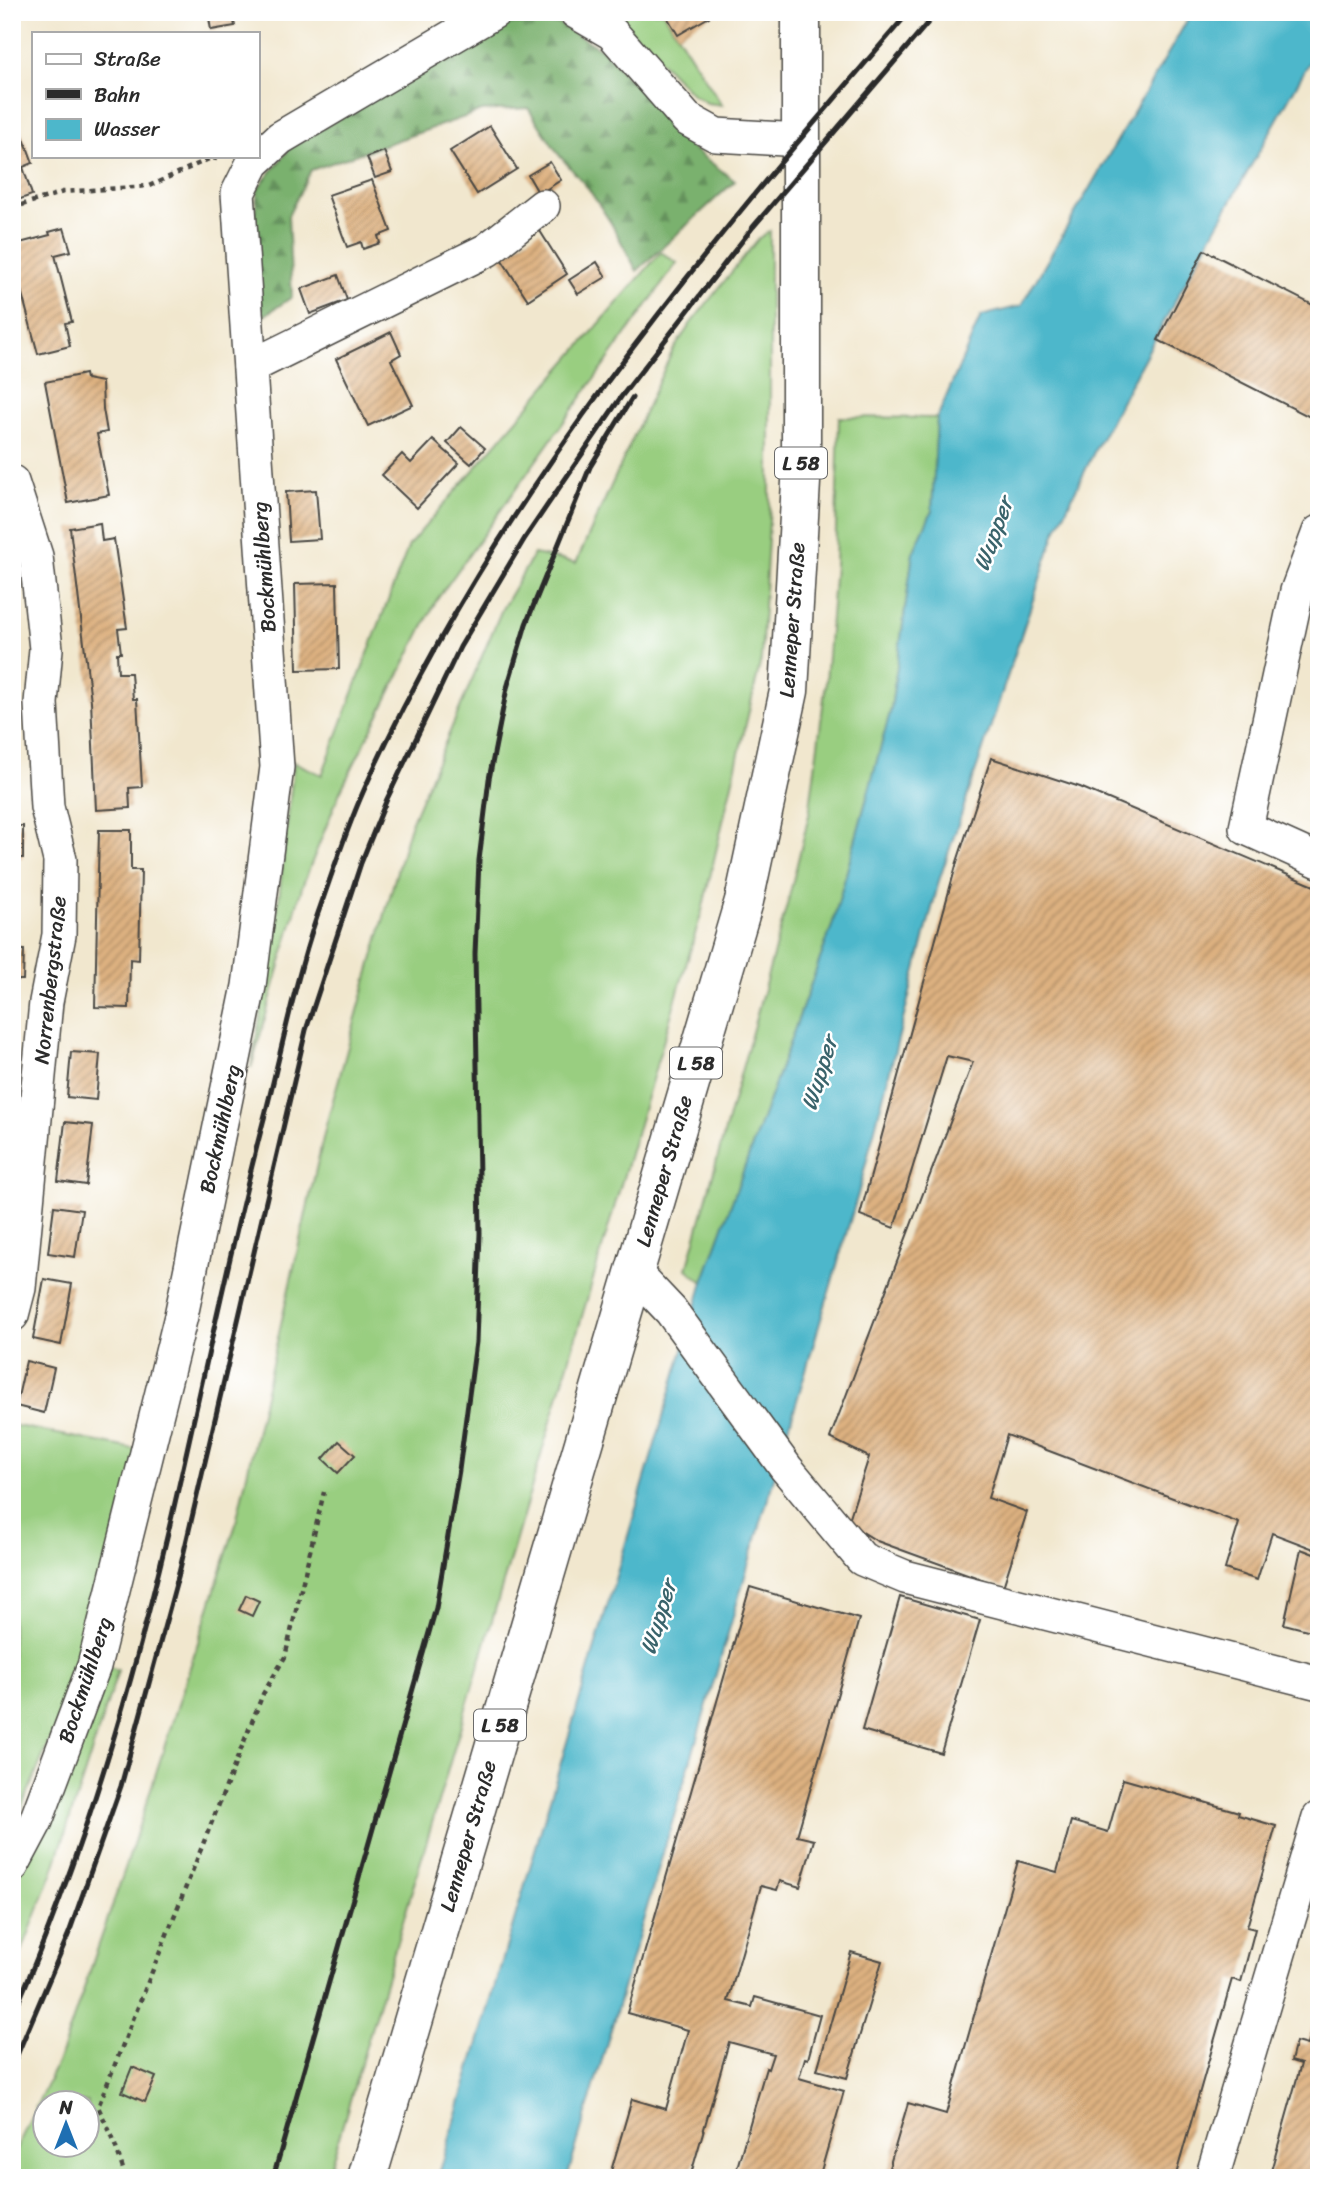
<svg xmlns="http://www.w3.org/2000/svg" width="1331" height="2190" font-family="Sriracha,sans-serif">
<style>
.grass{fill:#99ce80;stroke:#627c56;stroke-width:2;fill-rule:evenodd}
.forest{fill:url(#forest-firs);stroke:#526e4c;stroke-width:2}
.water{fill:#4db7cb;stroke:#3c717b;stroke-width:2}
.building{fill:url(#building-hatch)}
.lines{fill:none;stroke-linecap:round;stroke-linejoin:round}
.minor-casing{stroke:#494743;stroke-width:36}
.major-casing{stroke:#494743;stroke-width:41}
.path{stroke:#494743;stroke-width:4.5;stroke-dasharray:5 5;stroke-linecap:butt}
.minor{stroke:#fff;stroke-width:33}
.major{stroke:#fff;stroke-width:38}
.rail{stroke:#2b2b2b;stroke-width:5}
.labels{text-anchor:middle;stroke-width:5;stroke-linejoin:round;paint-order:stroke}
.shield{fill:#fff;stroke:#6b6b6b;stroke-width:2}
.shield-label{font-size:19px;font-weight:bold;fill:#2b2b2b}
.street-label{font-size:21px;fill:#2b2b2b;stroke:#fff}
.water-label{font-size:23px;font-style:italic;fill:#39636b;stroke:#fff}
</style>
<defs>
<pattern id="forest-firs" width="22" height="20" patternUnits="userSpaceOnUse" patternTransform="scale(1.75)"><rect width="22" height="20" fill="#7ab16e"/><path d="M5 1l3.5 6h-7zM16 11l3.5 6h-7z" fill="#64905b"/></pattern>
<pattern id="building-hatch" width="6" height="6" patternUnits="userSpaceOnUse" patternTransform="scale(1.75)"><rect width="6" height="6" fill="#ddb180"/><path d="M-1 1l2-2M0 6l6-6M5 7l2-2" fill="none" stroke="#b39069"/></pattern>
</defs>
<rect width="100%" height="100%" fill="#fff"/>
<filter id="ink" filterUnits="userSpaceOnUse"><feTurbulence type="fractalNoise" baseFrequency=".0143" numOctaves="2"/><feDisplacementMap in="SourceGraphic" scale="14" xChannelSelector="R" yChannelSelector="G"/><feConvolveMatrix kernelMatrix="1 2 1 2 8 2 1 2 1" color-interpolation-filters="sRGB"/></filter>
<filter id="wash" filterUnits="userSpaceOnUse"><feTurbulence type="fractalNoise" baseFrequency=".00686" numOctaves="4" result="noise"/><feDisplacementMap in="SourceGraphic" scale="28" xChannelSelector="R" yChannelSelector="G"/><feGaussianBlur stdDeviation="1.57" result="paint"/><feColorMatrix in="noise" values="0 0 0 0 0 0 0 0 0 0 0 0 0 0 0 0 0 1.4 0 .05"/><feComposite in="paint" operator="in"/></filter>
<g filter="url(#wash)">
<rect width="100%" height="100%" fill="#f1e7ce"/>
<g class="grass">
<path d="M613,12H663L722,105L707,103L692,94Z"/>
<path d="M770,231V504L761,660L702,911L327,2178H12V2158L62,2052L129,1857L235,1527L326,1125L409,828L502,609L534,554L576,563L672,352L691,323L759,238ZM46,2102H88V2144H46Z"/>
<path d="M661,252L677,263L436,601L340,792L302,887L251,1068L276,925L294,762L322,775L409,545Z"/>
<path d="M839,417L937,418L932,511L913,553L891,709L832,926L703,1282L687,1269L788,901L809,815L826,682L835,565Z"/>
<path d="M12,1425L139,1450L70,1691L12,1831Z"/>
<path d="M110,1667L118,1670L53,1871L12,1977V1886L36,1840Z"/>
</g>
<path class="forest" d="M499,24H559L604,51L692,148L735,181L637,271L611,223L588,188L559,155L528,108L482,111L311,170L288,216L292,297L258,320L254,220L258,188L291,147Z"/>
<path class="water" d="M1192,12H1319V45L1181,290L1096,448L1056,531L939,881L858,1194L567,2178H438L703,1282L832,926L891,709L913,553L932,511L937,418L981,316L1021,306Z"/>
<g id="blocks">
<g class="building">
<path d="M208,12H232L235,26L211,30Z"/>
<path d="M664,12H706L709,17L678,35Z"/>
<path d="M12,106L33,163L23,167L32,195L12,202Z"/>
<path d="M490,126L517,169L477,194L450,151Z"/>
<path d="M384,151L392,172L375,178L367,157Z"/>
<path d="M550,162L561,180L539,194L528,175Z"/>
<path d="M372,180L391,231L378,236L380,243L363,249L361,242L347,247L328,195Z"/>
<path d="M64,228L71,251L55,255L72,322L65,323L70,346L38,354L12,256V245L50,235L49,232Z"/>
<path d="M540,231L567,274L528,300L500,257Z"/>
<path d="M1204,250L1319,308V400L1310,417L1158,340Z"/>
<path d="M597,262L606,277L578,294L569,280Z"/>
<path d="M338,275L347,300L310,314L301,289Z"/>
<path d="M391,332L401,354L391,360L413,405L368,426L336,359Z"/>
<path d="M85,374L86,379L102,382L103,409L107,432L97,434L109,495L68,503L45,382Z"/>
<path d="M461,427L485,448L471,464L447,443Z"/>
<path d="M433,440L459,463L417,508L382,475L402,454L411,463Z"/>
<path d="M316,490L320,539L289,541L286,492Z"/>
<path d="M100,523L102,541L114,539L127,628L118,629L121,653H117L118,673H131L133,699H137L142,787L129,788L130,808L96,810L91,701L70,528Z"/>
<path d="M337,583L339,669L297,670L295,584Z"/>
<path d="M991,758L1080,787L1319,888V1551L1272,1533L1257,1580L1225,1569L1239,1523L1007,1435L988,1498L1027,1512L1003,1587L877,1541L848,1523L869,1457L830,1438L973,1062L947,1056L894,1228L860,1215L957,862Z"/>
<rect x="12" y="826" width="11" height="32"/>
<path d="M99,830H131V870H141L139,960L130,959L129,1008L95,1007Z"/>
<path d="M12,949L24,950L23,980H12Z"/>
<path d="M71,1052L100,1054L96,1100L67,1097Z"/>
<path d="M65,1122L93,1125L86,1185L58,1181Z"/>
<path d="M54,1206L82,1210L75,1257L48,1253Z"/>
<path d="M44,1279L72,1284L61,1345L33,1339Z"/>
<path d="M26,1361L54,1368L44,1413L16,1406Z"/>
<path d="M339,1441L355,1455L338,1473L323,1459Z"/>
<path d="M1301,1549L1319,1556V1633L1284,1624Z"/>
<path d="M750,1587L859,1619L797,1836L814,1840L800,1887L780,1881L777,1890L761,1886L728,2001L752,2007L755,1997L820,2015L808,2059L805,2058L799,2078L844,2091L819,2178H734L766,2068L768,2069L773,2054L729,2042L691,2174L700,2178H609L632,2099L666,2109L688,2030L627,2013Z"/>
<path d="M246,1595L259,1601L252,1616L239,1610Z"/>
<path d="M900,1597L980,1620L941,1753L862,1730Z"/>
<path d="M1123,1779L1239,1812L1238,1815L1276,1826L1247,1927L1255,1929L1241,1982L1232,1979L1175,2178H886L908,2103L946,2114L1018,1861L1057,1872L1071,1821L1108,1832Z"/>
<path d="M851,1952L882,1961L847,2078L817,2070Z"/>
<path d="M1318,2007L1319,2178H1269L1301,2064L1291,2061L1296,2042L1307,2045Z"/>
<path d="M132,2067L156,2077L145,2102L122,2092Z"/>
</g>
</g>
</g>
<g filter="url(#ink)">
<use href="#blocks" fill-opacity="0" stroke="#494743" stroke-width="2"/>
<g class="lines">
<g class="minor-casing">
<g id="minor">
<path d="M576,12L612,33L687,119L716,135L800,140"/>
<path d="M250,367L487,250L543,206"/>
<path d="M12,482L36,556L46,649L41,703L47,807L60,860L59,935L46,1002L19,1288L12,1315"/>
<path d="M1319,532L1297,591L1246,828L1319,861"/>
<path d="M634,1272L671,1311L786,1468L862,1559L905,1577L1319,1683"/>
<path d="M12,1866L36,1821L94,1666L181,1316L249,986L277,767L238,193L253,163L280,138L494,12"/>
<path d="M1212,2178L1319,1818"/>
</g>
</g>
<g class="major-casing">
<path id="major" d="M367,2178L744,901L789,691L801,482V12"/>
</g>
<g class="path">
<path d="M12,208L63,192L149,186L211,158L217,159"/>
<path d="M126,2178L112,2136L98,2107L263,1694L285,1657L324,1492"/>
</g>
<use href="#minor" class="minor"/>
<use href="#major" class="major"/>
<g class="rail">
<path d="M12,2017C60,1908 99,1793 131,1678C183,1491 216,1299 266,1111C282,1048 296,977 317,916C332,874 346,830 364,790C495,497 701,253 909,12"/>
<path d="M12,2067L69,1933L121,1786L179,1573L306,1030L361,863L387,799L460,647L525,538L621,397L753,227L937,12"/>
<path d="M273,2178L436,1608L459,1470L476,1342L480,1233L475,954L479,860L489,779L507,688L526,624L590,467L632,398"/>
</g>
</g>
</g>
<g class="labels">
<g class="shield">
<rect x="775" y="447.5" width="52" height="31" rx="5"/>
<rect x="670" y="1047.5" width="52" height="31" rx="5"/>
<rect x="474" y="1709.5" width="52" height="31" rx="5"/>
</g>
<g class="shield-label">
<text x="801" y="470">L 58</text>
<text x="696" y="1070">L 58</text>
<text x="500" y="1732">L 58</text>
</g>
<g class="street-label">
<text transform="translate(264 567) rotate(-94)" y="7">Bockmühlberg</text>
<text transform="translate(792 620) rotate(-86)" y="7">Lenneper Straße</text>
<text transform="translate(50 980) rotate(-84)" y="7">Norrenbergstraße</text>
<text transform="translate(220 1129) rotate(-78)" y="7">Bockmühlberg</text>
<text transform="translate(664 1171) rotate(-74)" y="7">Lenneper Straße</text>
<text transform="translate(85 1680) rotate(-72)" y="7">Bockmühlberg</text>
<text transform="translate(468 1836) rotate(-74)" y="7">Lenneper Straße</text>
</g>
<g class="water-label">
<text transform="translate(993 534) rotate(-70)" y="8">Wupper</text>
<text transform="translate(819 1073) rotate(-73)" y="8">Wupper</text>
<text transform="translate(658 1617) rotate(-73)" y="8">Wupper</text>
</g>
</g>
<rect width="1331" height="2190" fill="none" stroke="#fff" stroke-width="42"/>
<rect x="32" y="32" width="228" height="126" fill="#ffffff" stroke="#aaaaaa" stroke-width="2"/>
<rect x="46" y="54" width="35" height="10" fill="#ffffff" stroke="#aaaaaa" stroke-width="2"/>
<text x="94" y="66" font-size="21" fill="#2b2b2b">Straße</text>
<rect x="46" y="89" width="35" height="10" fill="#2b2b2b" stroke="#aaaaaa" stroke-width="2"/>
<text x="94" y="102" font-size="21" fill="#2b2b2b">Bahn</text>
<rect x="46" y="119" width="35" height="21" fill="#4db7cb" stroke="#aaaaaa" stroke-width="2"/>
<text x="94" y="136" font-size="21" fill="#2b2b2b">Wasser</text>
<g transform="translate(66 2124)"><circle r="33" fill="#ffffff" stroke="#aaaaaa" stroke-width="2"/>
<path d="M0-5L12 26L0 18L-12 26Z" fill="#1f6fb2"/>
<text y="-10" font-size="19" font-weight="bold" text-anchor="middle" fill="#2b2b2b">N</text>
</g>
</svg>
